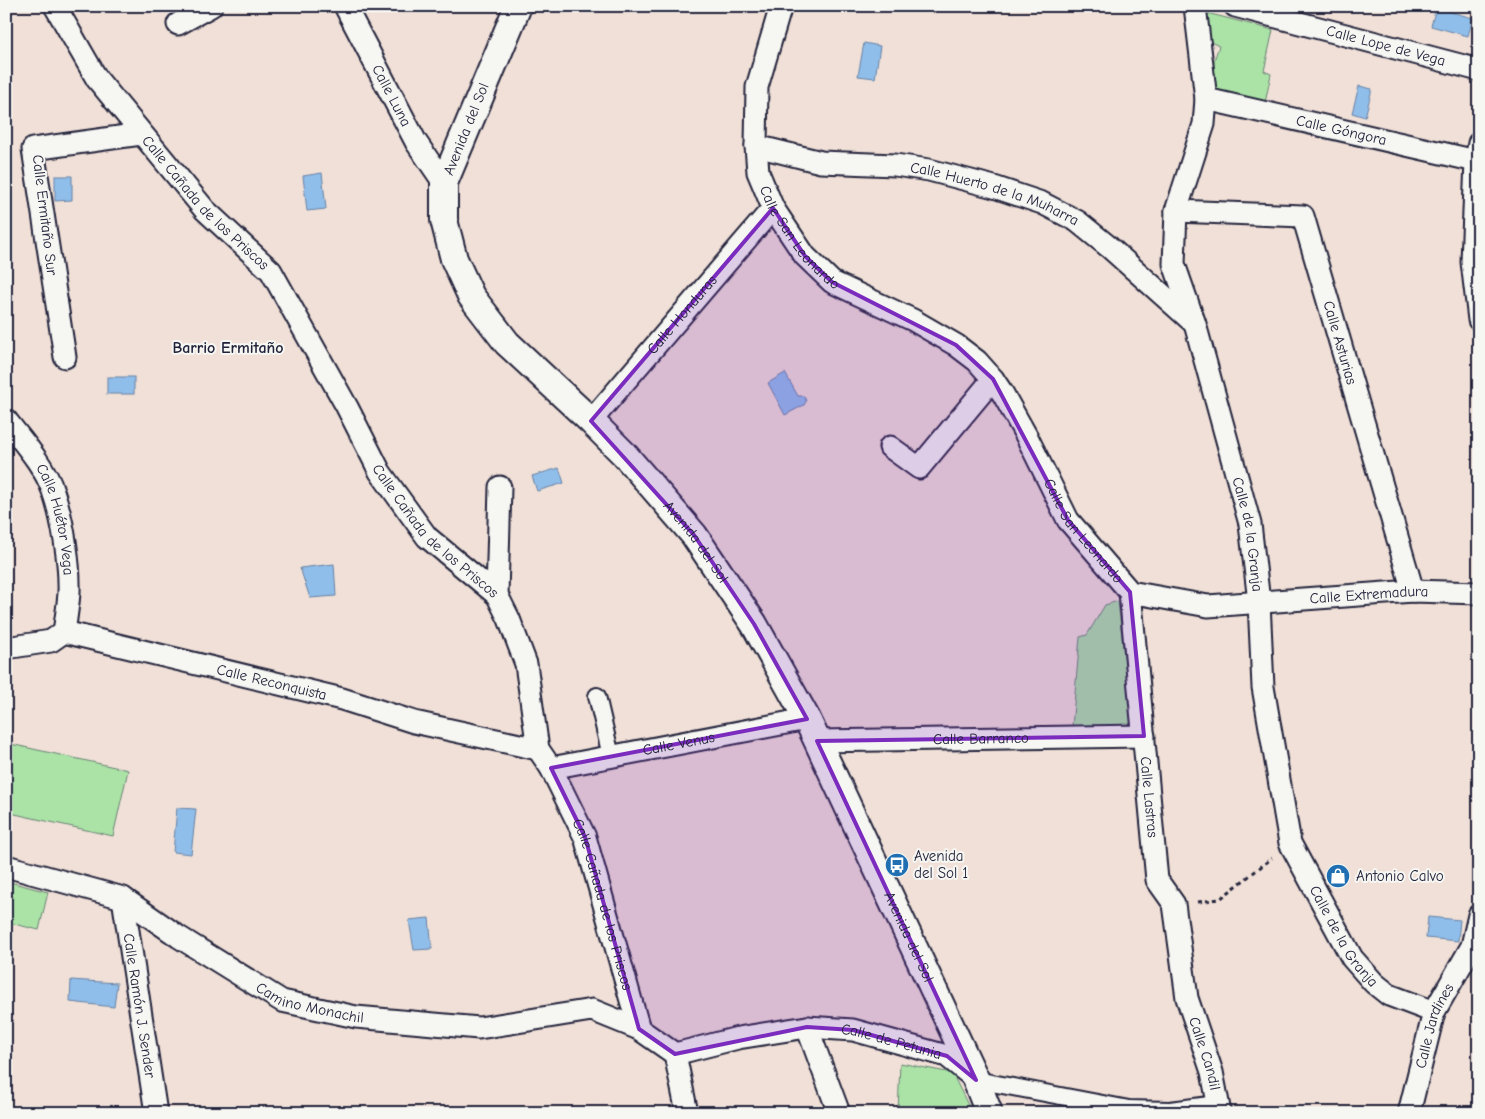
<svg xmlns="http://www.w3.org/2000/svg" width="1485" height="1119" font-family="'Comic Neue',sans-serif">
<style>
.green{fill:#abe3a7;stroke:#668271}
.water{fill:#90beea;stroke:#6480a4}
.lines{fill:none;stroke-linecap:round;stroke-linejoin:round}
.pedestrian-casing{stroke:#22223b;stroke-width:20}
.minor-casing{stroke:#22223b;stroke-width:25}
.tertiary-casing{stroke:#22223b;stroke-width:30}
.path{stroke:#22223b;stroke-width:3;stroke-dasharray:4 4;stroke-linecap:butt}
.pedestrian{stroke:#f6f6f2;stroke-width:16}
.minor{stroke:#f6f6f2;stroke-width:21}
.tertiary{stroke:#f6f6f2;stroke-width:26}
.marked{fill:#7b2cbf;fill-opacity:0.2;stroke:#7b2cbf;stroke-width:4;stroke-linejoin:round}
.labels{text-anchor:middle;stroke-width:4;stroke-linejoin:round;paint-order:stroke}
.street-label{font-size:15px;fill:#22223b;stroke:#f6f6f2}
.poi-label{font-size:15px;fill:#22223b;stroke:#f6f6f2;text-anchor:start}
.neighbourhood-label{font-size:16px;font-weight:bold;fill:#22223b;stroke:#f6f6f2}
</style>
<rect width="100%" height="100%" fill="#f0e0d7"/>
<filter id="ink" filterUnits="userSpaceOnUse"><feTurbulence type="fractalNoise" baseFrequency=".02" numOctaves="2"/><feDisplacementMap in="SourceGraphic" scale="10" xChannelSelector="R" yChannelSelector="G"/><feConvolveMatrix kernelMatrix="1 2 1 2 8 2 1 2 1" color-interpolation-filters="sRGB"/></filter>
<g filter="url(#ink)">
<g class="green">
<path d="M1203,12L1273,30L1264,71L1271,74L1265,103L1213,90C1211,74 1213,62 1219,46L1207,40Z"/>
<path d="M1118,601L1132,728L1072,727L1080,637L1087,635L1105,605Z"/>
<path d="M6,743L128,770L113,836L6,812Z"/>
<path d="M6,881L48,892L39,930L6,922Z"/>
<path d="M900,1063L952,1073L972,1113H898Z"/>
</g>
<g class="water">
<path d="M1436,8L1473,18L1468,36L1431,26Z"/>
<path d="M864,43L880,46L875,78L858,76Z"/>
<path d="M1359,86L1372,89L1365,117L1352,113Z"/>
<path d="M322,173L326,209L307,211L303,176Z"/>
<path d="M55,176H72V200L55,201Z"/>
<path d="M785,373L798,396H804L806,401L804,405L785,415L768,383Z"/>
<rect x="107" y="377" width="27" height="17"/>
<path d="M559,468L564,483L537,491L532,476Z"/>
<path d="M334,564L336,596L310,598L300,568Z"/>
<path d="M177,808L196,809L191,854L173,852Z"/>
<path d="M1428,917L1460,920L1458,941L1426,938Z"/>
<path d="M429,918L432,949L414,950L409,920Z"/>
<path d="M71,980L117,983L114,1007L70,1002Z"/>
</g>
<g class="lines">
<g class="pedestrian-casing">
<g id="pedestrian">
<path d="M597,696L611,756"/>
<path d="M976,1080L1129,1109L1170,1110L1218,1104"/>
</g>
</g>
<g class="minor-casing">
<g id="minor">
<path id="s1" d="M55,6L97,79L205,210L271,271L347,407L380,472L427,537L497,595L509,619L526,664L538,749L551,768L585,837L639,1029"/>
<path id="s2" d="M345,6L416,142L444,183"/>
<path id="s3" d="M781,6L757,87L756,146L758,172L773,208L805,256L832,282L913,320L956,345L977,361L993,379L1003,394L1027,437L1068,520L1130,592L1208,606L1413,591L1479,593"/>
<path id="s4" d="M1195,6L1206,99L1204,124L1176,211L1174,264L1195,324L1250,524L1259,602L1263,687L1290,843L1352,958L1374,983L1389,995L1434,1012"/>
<path id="s5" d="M1235,6L1479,70"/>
<path d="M178,24L211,6"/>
<path id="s6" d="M1206,99L1476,161"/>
<path d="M1479,143L1476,161L1472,262L1479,320"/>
<path id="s7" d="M756,146L821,162L895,165L929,170L994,187L1042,203L1077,221L1109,247L1194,323"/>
<path id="s8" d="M1176,211L1303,216L1413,591"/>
<path d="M65,357L33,149L141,134"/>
<path id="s9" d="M6,420C23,442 44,465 53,491C63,520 70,563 69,593C68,606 66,619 64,632"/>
<path id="s10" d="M591,421L773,208"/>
<path d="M890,447L919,468L993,379"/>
<path id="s11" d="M1130,592L1157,880L1174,904L1187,998L1212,1072L1220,1113"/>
<path d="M497,595L500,487"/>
<path id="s12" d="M6,648L51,641L64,632L342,699L414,722L538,749"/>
<path id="s13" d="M817,741L1144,736"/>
<path id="s14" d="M551,768L807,719"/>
<path id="s15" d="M6,866L123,898L179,937L282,1001L356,1017L479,1028L592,1010L639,1029L675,1054L687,1113"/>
<path id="s16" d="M123,898L156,1113"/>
<path d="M807,1027L839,1113"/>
<path id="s17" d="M675,1054L738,1038L807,1027L853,1030L947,1056L973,1077"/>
<path id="s18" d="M1409,1113L1434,1012L1472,946L1479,915"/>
</g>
</g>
<g class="tertiary-casing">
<g id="tertiary">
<path id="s19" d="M518,6L444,183V220L454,259L471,296L507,343L591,421L624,454L694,535L754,624L807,719L976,1080L989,1113"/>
</g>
</g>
<path class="path" d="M1198,902L1220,899L1272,858"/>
<use href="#pedestrian" class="pedestrian"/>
<use href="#minor" class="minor"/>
<use href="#tertiary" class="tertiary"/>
</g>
</g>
<path class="marked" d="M773,208L805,256L832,282L956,345L993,379L1068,520L1130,592L1144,736L817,741L976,1080L947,1056L853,1030L807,1027L675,1054L639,1029L585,837L551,768L807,719L754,624L694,535L591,421Z"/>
<defs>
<g id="bus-disc" transform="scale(1.25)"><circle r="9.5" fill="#1f6fb2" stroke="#f6f6f2"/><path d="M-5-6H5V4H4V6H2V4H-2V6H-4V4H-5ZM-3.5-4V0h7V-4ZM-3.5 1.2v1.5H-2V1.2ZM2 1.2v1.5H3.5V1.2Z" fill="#fff"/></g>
<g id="shop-disc" transform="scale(1.25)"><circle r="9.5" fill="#1f6fb2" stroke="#f6f6f2"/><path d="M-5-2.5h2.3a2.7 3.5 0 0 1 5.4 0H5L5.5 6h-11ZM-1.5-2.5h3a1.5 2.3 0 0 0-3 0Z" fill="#fff"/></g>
</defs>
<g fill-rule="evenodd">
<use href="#bus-disc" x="897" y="865"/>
<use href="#shop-disc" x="1338" y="876"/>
</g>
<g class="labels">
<g class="street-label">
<text dy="5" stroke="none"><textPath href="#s5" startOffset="156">Calle Lope de Vega</textPath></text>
<text dy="5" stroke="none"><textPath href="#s2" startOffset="101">Calle Luna</textPath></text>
<text transform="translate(466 129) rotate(-68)" y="5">Avenida del Sol</text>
<text dy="5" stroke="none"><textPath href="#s6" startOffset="139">Calle Góngora</textPath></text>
<text dy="5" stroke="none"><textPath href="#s7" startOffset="245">Calle Huerto de la Muharra</textPath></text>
<text dy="5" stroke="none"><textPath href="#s1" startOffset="249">Calle Cañada de los Priscos</textPath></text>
<text transform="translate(45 215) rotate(83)" y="5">Calle Ermitaño Sur</text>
<text dy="5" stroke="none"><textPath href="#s3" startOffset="248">Calle San Leonardo</textPath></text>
<text dy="5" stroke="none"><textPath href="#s10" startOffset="140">Calle Honduras</textPath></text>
<text dy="5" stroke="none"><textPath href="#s8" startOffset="259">Calle Asturias</textPath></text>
<text dy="5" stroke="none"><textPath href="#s9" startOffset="114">Calle Huétor Vega</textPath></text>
<text dy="5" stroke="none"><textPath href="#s1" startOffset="654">Calle Cañada de los Priscos</textPath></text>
<text dy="5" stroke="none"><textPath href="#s3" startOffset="671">Calle San Leonardo</textPath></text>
<text dy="5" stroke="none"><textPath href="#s4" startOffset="544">Calle de la Granja</textPath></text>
<text dy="5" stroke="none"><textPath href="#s19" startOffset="644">Avenida del Sol</textPath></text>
<text dy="5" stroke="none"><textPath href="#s3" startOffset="989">Calle Extremadura</textPath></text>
<text dy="5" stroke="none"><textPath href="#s12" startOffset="275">Calle Reconquista</textPath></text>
<text dy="5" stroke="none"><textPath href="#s13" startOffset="164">Calle Barranco</textPath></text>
<text dy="5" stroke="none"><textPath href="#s14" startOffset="130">Calle Venus</textPath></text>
<text dy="5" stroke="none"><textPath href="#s11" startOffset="206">Calle Lastras</textPath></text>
<text dy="5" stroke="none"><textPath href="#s1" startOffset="1074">Calle Cañada de los Priscos</textPath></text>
<text dy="5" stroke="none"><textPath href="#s4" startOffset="964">Calle de la Granja</textPath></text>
<text dy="5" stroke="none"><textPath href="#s19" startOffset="1094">Avenida del Sol</textPath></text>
<text dy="5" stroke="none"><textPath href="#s15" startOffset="338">Camino Monachil</textPath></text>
<text dy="5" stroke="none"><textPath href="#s16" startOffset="109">Calle Ramón J. Sender</textPath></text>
<text dy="5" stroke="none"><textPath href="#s18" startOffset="91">Calle Jardines</textPath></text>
<text dy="5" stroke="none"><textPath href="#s17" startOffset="221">Calle de Petunia</textPath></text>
<text dy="5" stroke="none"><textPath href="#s11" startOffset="472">Calle Candil</textPath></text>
</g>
<g class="poi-label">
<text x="914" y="861">Avenida<tspan x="914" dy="17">del Sol 1</tspan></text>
<text x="1356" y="881">Antonio Calvo</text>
</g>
<g class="neighbourhood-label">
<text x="228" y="353">Barrio Ermitaño</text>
</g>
</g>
<rect width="1485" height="1119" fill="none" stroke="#f6f6f2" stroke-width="25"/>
<rect x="12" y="12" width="1460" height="1094" fill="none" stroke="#22223b" stroke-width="2" filter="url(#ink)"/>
</svg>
